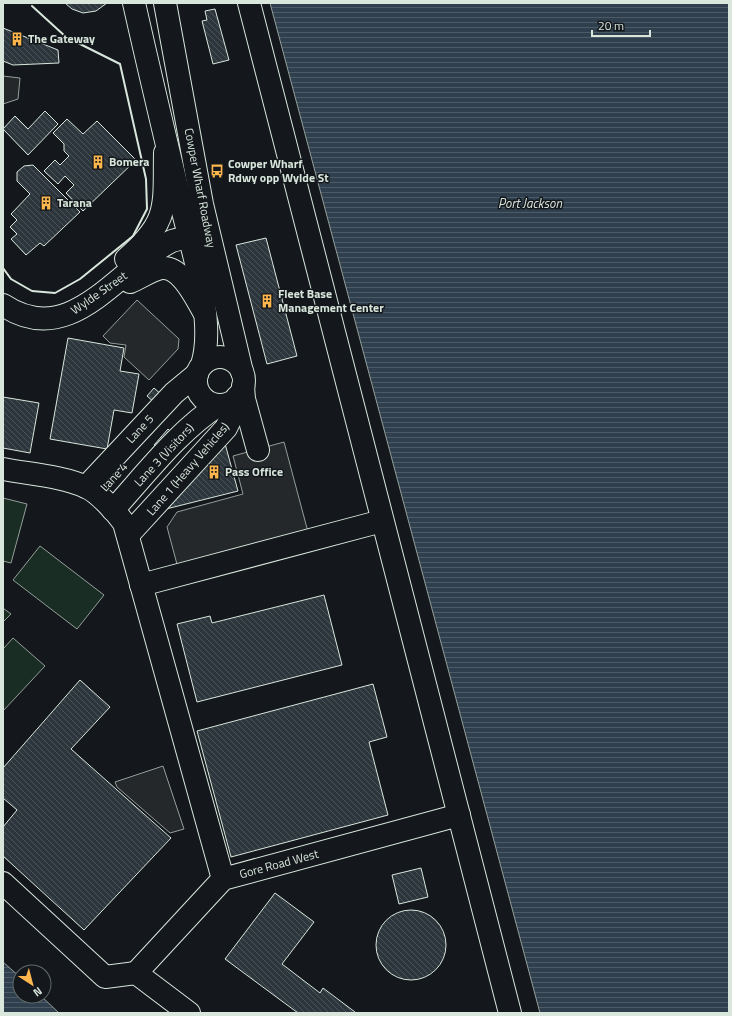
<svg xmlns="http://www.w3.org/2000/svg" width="732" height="1016" font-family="'Titillium Web',sans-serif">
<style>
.green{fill:#1a2d24;stroke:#939e99}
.parking{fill:#24282b;stroke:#939e99}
.water{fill:url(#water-rules);stroke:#939e99}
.building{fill:url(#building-back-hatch);stroke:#d8e6dc}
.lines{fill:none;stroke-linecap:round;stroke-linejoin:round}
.minor-casing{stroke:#d8e6dc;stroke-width:24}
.major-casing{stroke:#d8e6dc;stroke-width:24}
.minor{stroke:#14181c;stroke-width:22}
.major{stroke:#14181c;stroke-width:22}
.wall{stroke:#d8e6dc;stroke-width:2}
.labels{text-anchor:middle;stroke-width:3;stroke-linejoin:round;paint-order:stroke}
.poi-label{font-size:12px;font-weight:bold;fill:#d8e6dc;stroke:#14181c;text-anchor:start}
.street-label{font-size:12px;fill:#d8e6dc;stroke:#14181c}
.water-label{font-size:13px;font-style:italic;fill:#d8e6dc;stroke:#14181c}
</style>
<defs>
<pattern id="water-rules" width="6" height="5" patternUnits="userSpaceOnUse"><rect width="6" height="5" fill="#2f3f4d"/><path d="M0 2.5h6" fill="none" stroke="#4c5b66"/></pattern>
<pattern id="building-back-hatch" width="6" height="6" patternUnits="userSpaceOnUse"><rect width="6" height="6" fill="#2c363c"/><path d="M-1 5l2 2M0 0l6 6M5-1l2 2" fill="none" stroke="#4a5358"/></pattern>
</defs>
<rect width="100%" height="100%" fill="#14181c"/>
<g class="green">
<path d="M3,498L27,504L11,563L3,561Z"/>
<path d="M40,546L104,595L77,629L13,580Z"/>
<path d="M3,608L11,614L3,622Z"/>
<path d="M13,638L45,666L3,711V649Z"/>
</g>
<g class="parking">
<path d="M3,76L20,78L18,99L3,104Z"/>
<path d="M137,300L179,339L178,349L149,380L124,357L126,345L110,343L103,336Z"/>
<path d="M284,442L308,532L178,568L167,527L177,512L243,494L233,456Z"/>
<path d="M163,766L184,829L170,833L117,787L115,782Z"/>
</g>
<g class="water">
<path d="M270,3H729V1013H540Z"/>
<path d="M3,962L20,977V996H41L59,1013H3Z"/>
</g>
<g class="building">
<path d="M65,3H107L96,11L83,13L72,9Z"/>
<path d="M215,9L229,60L213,64L202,21L207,20L205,11Z"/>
<path d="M3,28L58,50L59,63L13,65L3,61Z"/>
<path d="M45,111L58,124L28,155L3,129L15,116L28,129Z"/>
<path d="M67,119L83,134L97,121L136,160L83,211L66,193L74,185L65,176L58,184L44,171L55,160L60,165L69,156L64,151V144L53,133Z"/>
<path d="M33,165L80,212L44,246L40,243L26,255L11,239L17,234L10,227L17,220L11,214L30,194L17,181V172L24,166Z"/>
<path d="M266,238L297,356L267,364L236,245Z"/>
<path d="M68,338L124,348L120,371L139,374L132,413L114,410L107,449L50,439Z"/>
<path d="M154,388L162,395L155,403L147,396Z"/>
<path d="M3,397L39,403L30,453L3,448Z"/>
<path d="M168,429L173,434L159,449L154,445Z"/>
<path d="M224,440L238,491L158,511Z"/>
<path d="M324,595L342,665L197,702L177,624L210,616L212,623Z"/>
<path d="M80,680L110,707L71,749L171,838L84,930L3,856V827L17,810L3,798V768Z"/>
<path d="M373,684L387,737L369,742L388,815L231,857L197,731Z"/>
<path d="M421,868L428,897L399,904L392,875Z"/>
<path d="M275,893L314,922L282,964L320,993L323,988L355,1012L354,1013H298L225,959Z"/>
<circle cx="411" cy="945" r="35"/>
</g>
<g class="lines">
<g class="minor-casing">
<g id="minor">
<path d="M249,3L510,1013"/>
<path d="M126,259C170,221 164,206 165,153"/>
<path d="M130,282C140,278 151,270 162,268C182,266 196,299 204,312"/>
<path d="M3,305C70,350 116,271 168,243C174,239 182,239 189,237"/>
<path d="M243,386L244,399L258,450"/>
<path d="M3,469C28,474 63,476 86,487C98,492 116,512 124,523L223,879"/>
<path d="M86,487L174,393L197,374"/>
<path d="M113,510C144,476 181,428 219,405"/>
<path d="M129,534L226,428L233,414L237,397"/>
<path d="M141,585L382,521"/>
<path d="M3,883L105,977L136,973L189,1013"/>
<path d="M136,973L223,879L459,815"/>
</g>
</g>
<g class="major-casing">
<g id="major">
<path d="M134,3C149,70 165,137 181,204C192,250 216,320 202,365"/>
<path d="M165,3L202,204L242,372"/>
<circle cx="220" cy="381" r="24"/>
</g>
</g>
<use href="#minor" class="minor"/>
<use href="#major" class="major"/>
<path class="wall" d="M3,268L11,279L32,291L55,293L80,279L133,236L147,209L146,179L120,64L66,37L32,6"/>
</g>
<defs>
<g id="building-bare" transform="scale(1.08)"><path d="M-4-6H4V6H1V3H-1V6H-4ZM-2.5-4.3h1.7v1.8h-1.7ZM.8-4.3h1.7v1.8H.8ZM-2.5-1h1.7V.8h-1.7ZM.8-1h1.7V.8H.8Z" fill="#ffb74d" stroke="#14181c" stroke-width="2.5" paint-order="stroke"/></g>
<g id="bus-bare" transform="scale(1.08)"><path d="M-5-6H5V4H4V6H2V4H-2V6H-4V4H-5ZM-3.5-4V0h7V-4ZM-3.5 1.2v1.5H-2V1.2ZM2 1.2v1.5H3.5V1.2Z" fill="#ffb74d" stroke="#14181c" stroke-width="2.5" paint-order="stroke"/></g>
</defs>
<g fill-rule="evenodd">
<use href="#building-bare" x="17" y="39"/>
<use href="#building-bare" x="98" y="162"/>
<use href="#bus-bare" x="217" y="171"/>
<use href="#building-bare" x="46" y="203"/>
<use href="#building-bare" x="267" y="301"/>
<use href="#building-bare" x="214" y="472"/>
</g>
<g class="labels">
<g class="poi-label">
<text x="28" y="43">The Gateway</text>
<text x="109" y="166">Bomera</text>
<text x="228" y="168">Cowper Wharf<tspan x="228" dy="14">Rdwy opp Wylde St</tspan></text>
<text x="57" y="207">Tarana</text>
<text x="278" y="298">Fleet Base<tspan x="278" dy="14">Management Center</tspan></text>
<text x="225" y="476">Pass Office</text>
</g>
<g class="street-label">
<text transform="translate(200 188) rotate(79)" y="4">Cowper Wharf Roadway</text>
<text transform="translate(99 293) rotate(-35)" y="4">Wylde Street</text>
<text transform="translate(140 429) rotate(-47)" y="4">Lane 5</text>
<text transform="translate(164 455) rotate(-47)" y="4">Lane 3 (Visitors)</text>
<text transform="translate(188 469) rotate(-49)" y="4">Lane 1 (Heavy Vehicles)</text>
<text transform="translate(114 477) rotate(-48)" y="4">Lane 4</text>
<text transform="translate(279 864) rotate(-15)" y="4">Gore Road West</text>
</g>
<g class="water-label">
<text x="530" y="208">Port Jackson</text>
</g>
</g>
<rect width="732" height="1016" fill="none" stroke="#d8e6dc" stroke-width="8"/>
<g transform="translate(32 984) rotate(144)"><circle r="19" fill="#14181c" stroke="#626a69"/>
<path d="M0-3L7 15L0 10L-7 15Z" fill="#ffb74d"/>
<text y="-6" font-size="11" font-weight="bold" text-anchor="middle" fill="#d8e6dc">N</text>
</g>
<path d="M592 30v6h58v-6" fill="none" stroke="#d8e6dc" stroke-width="2"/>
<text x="598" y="30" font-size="12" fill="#d8e6dc" stroke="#14181c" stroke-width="3" paint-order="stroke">20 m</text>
</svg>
